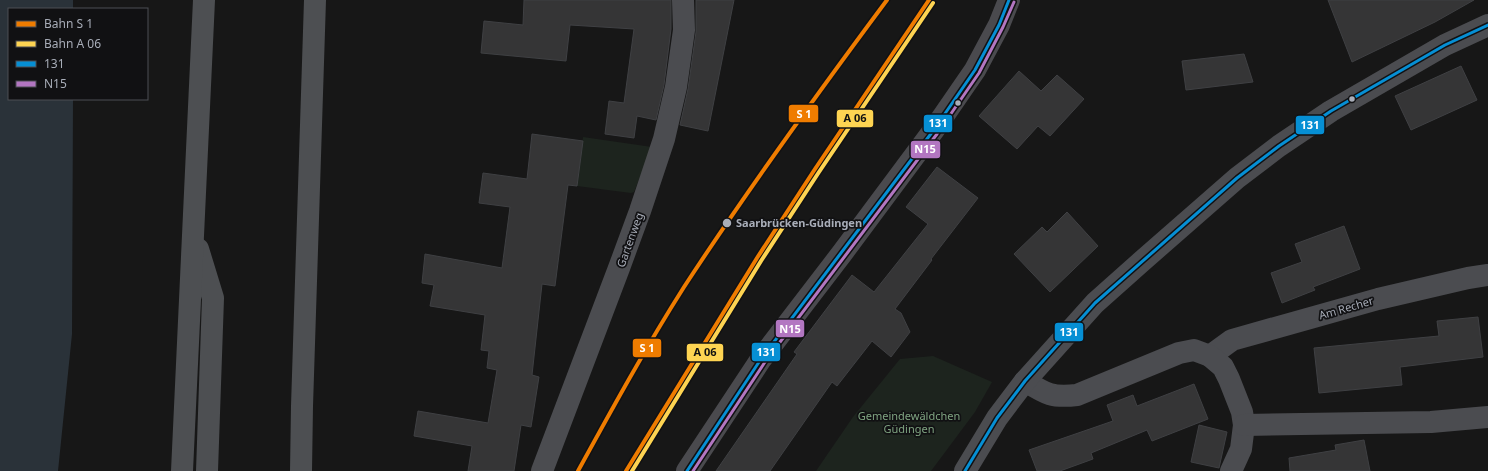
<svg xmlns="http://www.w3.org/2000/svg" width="1488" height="471" font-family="'Noto Sans',sans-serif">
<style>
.green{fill:#1d241e}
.water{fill:#2a3239}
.building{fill:#353536;stroke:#3f4043}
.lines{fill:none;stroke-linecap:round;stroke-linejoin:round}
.street{stroke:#4b4c50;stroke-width:22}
.secondary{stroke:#4a4a4e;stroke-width:22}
.primary{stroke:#4d4f52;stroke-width:22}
.bus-1-casing{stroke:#111113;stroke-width:6}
.bus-2-casing{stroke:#111113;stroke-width:6}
.bus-1{stroke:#068fd4;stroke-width:3}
.bus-2{stroke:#b276c1;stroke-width:3}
.rail-1-casing{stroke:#111113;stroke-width:7}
.rail-2-casing{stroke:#111113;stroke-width:7}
.rail-1{stroke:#ef7c00;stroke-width:4}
.rail-2{stroke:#fed452;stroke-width:4}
.bus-dot{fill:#a8adb8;stroke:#111113;stroke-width:1.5}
.labels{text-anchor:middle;stroke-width:3.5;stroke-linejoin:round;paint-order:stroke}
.stop-label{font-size:11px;font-weight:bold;fill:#a8adb8;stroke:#111113;text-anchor:start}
.street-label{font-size:11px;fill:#a8adb8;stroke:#111113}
.park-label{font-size:11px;fill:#7fa381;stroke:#111113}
.line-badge{stroke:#111113;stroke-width:1.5}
.badge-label{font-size:11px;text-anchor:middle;font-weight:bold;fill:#fff}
.pale-badge-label{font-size:11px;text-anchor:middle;font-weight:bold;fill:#111}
</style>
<rect width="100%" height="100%" fill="#171717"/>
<g class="green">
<path d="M583,137L652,147L634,192L631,193L577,186Z"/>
<path d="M933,356L992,382L975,412L931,471H816L853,417L900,359Z"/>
</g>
<path class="water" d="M0,0H73V9H9V99H73L72,334L58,471H0Z"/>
<g class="building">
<path d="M524,0H671V29L664,85L656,120L637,116L634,138L605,134L609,101L624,103L634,29L570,25L566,61L481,53L484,21L523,25Z"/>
<path d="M696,0H734L708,131L680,125L688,89L696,32Z"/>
<path d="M1328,0H1474L1435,22L1352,62Z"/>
<path d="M1244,54L1253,82L1186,90L1182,61Z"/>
<path d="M1461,66L1477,100L1411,130L1395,96Z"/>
<path d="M1019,71L1041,91L1057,75L1084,99L1050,136L1038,126L1017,149L979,116Z"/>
<path d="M532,134L583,141L577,186L568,185L555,286L542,284L532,375L539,377L531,427L521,425L514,471H468L472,446L414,436L418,411L488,423L497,370L487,368L489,351L481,350L485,315L430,306L434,285L422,283L425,254L502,268L510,207L479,203L483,173L527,179Z"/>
<path d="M937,167L978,198L931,259L932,260L895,309L901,313L910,332L891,357L872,341L837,386L832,382L770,471H716L797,354L794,352L852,275L874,292L928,224L906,207Z"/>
<path d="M1067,212L1098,246L1050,292L1014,254L1042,227L1047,232Z"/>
<path d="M1344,226L1360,269L1313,287L1315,290L1282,303L1271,273L1302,262L1295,244Z"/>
<path d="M1478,317L1483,357L1400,367L1402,385L1319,393L1314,348L1439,336L1437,321Z"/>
<path d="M1194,384L1208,419L1152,441L1147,430L1091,453L1093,459L1060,471H1037L1029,450L1113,421L1107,405L1133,395L1137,406Z"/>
<path d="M1199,425L1227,432L1219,468L1191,462Z"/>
<path d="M1364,440L1370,471H1290L1289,458L1336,450L1335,445Z"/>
</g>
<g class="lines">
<g class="street">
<path d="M1210,356L1232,340L1378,299L1468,278L1488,275"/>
<path d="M1025,381C1046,394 1052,398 1077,395L1179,353L1194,350L1210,356L1223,367L1229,379L1242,412L1244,425L1241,449L1231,471"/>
<path d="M1244,425L1431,422L1488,417"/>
<path d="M542,471L619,268L640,211L664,139L676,87L684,30L683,0"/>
<path d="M965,471L997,418L1025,381L1095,303L1141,262L1237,178L1279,146L1331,111L1445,45L1488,25"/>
</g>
<path class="secondary" d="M687,471L761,359L843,252L933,131L975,70L999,25L1009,0"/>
<g class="primary">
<path d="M198,249L213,298L207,471"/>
<path d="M182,471L204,0"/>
<path d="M301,471L302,406L315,0"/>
</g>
<g class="bus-1-casing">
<g id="bus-1">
<path d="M687,471L761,359L933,131L975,70L999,25L1009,0"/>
<path d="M965,471L997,418L1025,381L1095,303L1237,178L1279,146L1331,111L1445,45L1488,25"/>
</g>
</g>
<g class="bus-2-casing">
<path id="bus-2" d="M693,471L765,362L937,134L979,73L1003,27L1014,2"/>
</g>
<use href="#bus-1" class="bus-1"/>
<use href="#bus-2" class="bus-2"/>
<g class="rail-1-casing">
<g id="rail-1">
<path d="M578,471C612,409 646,347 684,287C748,189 817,94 887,0"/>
<path d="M626,471L757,258L815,169L929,0"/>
</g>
</g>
<g class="rail-2-casing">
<path id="rail-2" d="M632,471L761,261L819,172L933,3"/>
</g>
<use href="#rail-1" class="rail-1"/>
<use href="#rail-2" class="rail-2"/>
</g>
<g class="bus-dot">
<circle cx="1352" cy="99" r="3.5"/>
<circle cx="958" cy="103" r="3.5"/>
<circle cx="727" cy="223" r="5"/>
</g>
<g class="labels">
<g class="stop-label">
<text x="736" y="227">Saarbrücken-Güdingen</text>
</g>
<g class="street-label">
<text transform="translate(630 240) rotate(-70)" y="4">Gartenweg</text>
<text transform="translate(1346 308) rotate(-16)" y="4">Am Recher</text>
</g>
<g class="park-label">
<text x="909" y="420">Gemeindewäldchen<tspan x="909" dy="13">Güdingen</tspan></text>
</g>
</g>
<g class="line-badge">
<rect x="788" y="104" width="31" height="19" rx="4" fill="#ef7c00"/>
<rect x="836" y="109" width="38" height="19" rx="4" fill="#fed452"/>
<rect x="923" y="114" width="30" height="19" rx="4" fill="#068fd4"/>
<rect x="1295" y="115" width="30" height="20" rx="4" fill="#068fd4"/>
<rect x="910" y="140" width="31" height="19" rx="4" fill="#b276c1"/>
<rect x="775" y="319" width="30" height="19" rx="4" fill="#b276c1"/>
<rect x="1054" y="322" width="30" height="20" rx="4" fill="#068fd4"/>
<rect x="632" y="338" width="30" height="20" rx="4" fill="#ef7c00"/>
<rect x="751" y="342" width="30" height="20" rx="4" fill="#068fd4"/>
<rect x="686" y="343" width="38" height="19" rx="4" fill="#fed452"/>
</g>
<g class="badge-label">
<text x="804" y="118">S 1</text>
<text x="938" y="127">131</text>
<text x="1310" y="129">131</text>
<text x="925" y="153">N15</text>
<text x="790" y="333">N15</text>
<text x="1069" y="336">131</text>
<text x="647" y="352">S 1</text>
<text x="766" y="356">131</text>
</g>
<g class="pale-badge-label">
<text x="855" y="122">A 06</text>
<text x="705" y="356">A 06</text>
</g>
<rect x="8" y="8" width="140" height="92" fill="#111113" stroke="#4d4f55"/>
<rect x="16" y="21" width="20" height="6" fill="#ef7c00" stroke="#4d4f55"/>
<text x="44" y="28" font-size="12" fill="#a8adb8">Bahn S 1</text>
<rect x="16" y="41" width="20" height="6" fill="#fed452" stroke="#4d4f55"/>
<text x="44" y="48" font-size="12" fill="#a8adb8">Bahn A 06</text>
<rect x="16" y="61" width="20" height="6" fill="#068fd4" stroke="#4d4f55"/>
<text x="44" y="68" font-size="12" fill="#a8adb8">131</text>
<rect x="16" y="81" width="20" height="6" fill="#b276c1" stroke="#4d4f55"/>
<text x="44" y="88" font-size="12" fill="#a8adb8">N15</text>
</svg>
